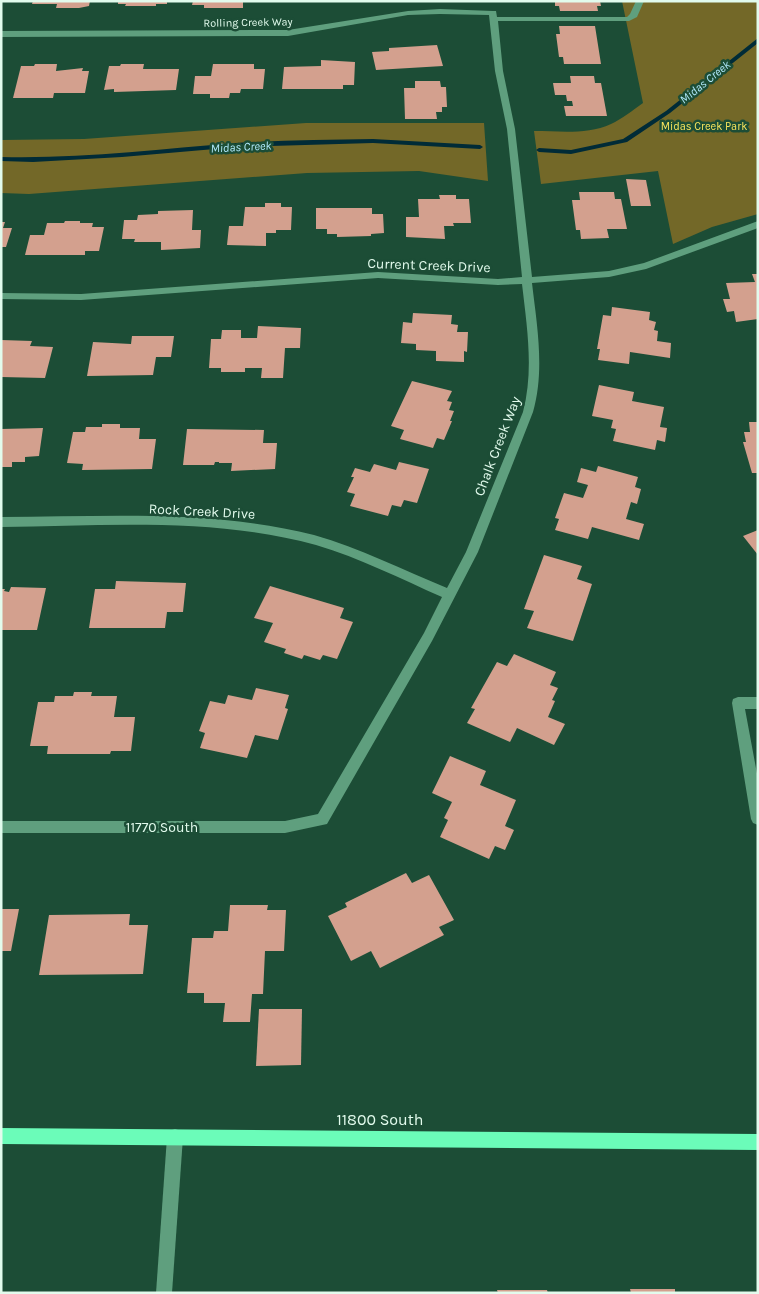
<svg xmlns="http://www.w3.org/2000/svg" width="759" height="1294" font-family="Karla,sans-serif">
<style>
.green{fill:#736828}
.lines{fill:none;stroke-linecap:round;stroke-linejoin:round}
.stream{fill:#002b37;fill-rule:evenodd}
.building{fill:#d3a08e}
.minor{fill:#5f9f7e;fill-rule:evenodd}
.major{fill:#6bfcb9;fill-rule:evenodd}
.labels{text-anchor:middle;stroke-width:5;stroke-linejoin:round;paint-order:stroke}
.far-street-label{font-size:11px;fill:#e2fbed;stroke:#1c4d36}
.far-park-label{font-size:11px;fill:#fbe65d;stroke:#1c4d36}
.far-water-label{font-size:12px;font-style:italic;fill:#b2eafc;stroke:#1c4d36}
.street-label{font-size:14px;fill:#e2fbed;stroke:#1c4d36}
.near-street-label{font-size:16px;fill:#e2fbed;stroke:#1c4d36}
</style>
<rect width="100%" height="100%" fill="#1c4d36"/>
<g class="green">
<path d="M622,1H758V214L712,227L673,244L658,171L541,184L534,131C559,131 587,135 611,124C622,119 633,110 643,103Z"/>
<path d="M306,123H484L488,181L419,171L307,173L29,194L1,193V140L84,139Z"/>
</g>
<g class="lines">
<g class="stream">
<path d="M758,38V43L670,113L627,142L571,154L539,152L536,150L539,148L571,150L623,139L666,111Z"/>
<path d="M373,139L480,145L483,147L480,149L373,143L238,147L122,157L33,162L1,161V157C80,159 158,149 236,143C282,140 328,140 373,139Z"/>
</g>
</g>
<g class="building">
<path d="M33,1H90L89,6L79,8H56L57,4H32Z"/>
<path d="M118,1H167V4H156V6H125L126,4H118Z"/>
<path d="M193,1H243V8H204V5H192Z"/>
<path d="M555,1H600L601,6H597L598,11H560L559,6H555Z"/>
<path d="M559,26H595L601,64H564L563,57H559L556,34H560Z"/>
<path d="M437,45L443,66L376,70L372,52L389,51V48Z"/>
<path d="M321,60L355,62L354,85H343V89H282L284,67L321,66Z"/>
<path d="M35,64H57L56,71L83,68L82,71H89L85,93H54L53,98H13L21,66H34Z"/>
<path d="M121,64H144L143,69H179L176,90L114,92V89L104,90L109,66H120Z"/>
<path d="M213,64H254V69H265L263,89H241L240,93H230L229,98H210V94H193L195,76H211Z"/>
<path d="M570,76H594L595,83H601L607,116H566L564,106H573L572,101H567L566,95H555L553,83H571Z"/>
<path d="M415,81H440L441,87H446L447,107H442V112H436L437,119H405L404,88H415Z"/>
<path d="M626,179L646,180L651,206H631Z"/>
<path d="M579,192H614L615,199H621L627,229H607L609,238L581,239L580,230H576L572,200H580Z"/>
<path d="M439,195H456V199H469L471,223H453L454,226H444L445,239L406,237V217H419L418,199H440Z"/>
<path d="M265,203H281V207H292L291,230H276V233H266V246L227,245L229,226H243L245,207H265Z"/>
<path d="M316,208H372V214H383L384,233L371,234V236L337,237V234H327V229H316Z"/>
<path d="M193,210L192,230H201L200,248L161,250V242H134L135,239H122L124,220H137L138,215L158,214V211Z"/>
<path d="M65,221H80V223H93L92,227H104L99,251H85V255H25L30,235H44L47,223H64Z"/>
<path d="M1,222H5L3,228H12L6,247H1Z"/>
<path d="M752,274H758V319L736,322L734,311L727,312L723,299H730L726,283L755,282Z"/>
<path d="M612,307L650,312L649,320L656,322L654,330L658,331L657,341L671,343L670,358L630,352L629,364L598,360L600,349H597L603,315L611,316Z"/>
<path d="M413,313L452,315L451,324L458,325L457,332H468L467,352L464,351V362L436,361V351L416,350V344L401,343L403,322L412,323Z"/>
<path d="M258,326L301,328L300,348H285L283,378H261L262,368H245V372H221V368H209L211,339H221L222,330H241V338H257Z"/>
<path d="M132,336H174L171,357H156L153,375L87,376L93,342L131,344Z"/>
<path d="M1,340L32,341L30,346L53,347L45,378L1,377Z"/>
<path d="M412,381L452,391L447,401L452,402L449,410L454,411L450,421H452L444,440L437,438L433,448L400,439L404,430L391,426Z"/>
<path d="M599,385L634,392L632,401L664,407L660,427L667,428L665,442L657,440L655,450L613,441L616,429L611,428L613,420L592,416Z"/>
<path d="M749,422H758V473H752L743,442H746L744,432H750Z"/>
<path d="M102,424H120V428H140L139,439H156L152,469L82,470L83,464L67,463L73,432H85L86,427H102Z"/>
<path d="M43,428L39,456L25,457V462H12V467H1V429Z"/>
<path d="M187,429L264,430L263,443H277L275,469L231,471L232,463H219V462H215L214,465H183Z"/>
<path d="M399,462L429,469L417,503L404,500L401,507L392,505L388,516L350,506L355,494L347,492L354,477H351L355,468L370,472L374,464L396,470Z"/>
<path d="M598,466L638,477L635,487L641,489L637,504L631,502L626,519L644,524L639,540L592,527L588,539L555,530L559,519L555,518L564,493L583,498L588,485L577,482L581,468L596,472Z"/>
<path d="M758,530V555L743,536Z"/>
<path d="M544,555L582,566L577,579L592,584L573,641L527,628L534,611L524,609Z"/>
<path d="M116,581L186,583L183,612H167L165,628H89L95,589H115Z"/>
<path d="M270,586L344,608L340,618L353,622L337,659L323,655L320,660L304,655L302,659L284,653L286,649L264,642L273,623L254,618Z"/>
<path d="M11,587L46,588L37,630H1V589H5L4,591L9,592Z"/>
<path d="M514,654L556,672L550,685L558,688L552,700L555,701L548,717L565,724L554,745L517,728L510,742L467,723L475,709L471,708L497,662L507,666Z"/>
<path d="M256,688L289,695L285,708L288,709L278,740L255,735L247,758L200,748L205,733L199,731L210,701L225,704L228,695L252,700Z"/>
<path d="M74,692H92L91,696H117L114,717H135L131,751H111L110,754H47L48,746H30L38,702H54L55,696H73Z"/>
<path d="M450,756L486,771L480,785L516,800L505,826L514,830L505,850L495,846L489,859L440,837L448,820L444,818L452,802L432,793Z"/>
<path d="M406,873L412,883L429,875L454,920L439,927L444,935L380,968L371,951L351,961L328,916L347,907L345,903Z"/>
<path d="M230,905H268L267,910H286L284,951H265L263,994H252L250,1022H223L225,1003H204V993H187L192,938H213L214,931H228Z"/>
<path d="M1,909H19L11,951H1Z"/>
<path d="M130,914L129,925H148L143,974L39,975L49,915Z"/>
<path d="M259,1009H302L301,1065L256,1066Z"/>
<path d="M630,1289H675V1293H631Z"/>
<path d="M497,1290H547L548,1293H498Z"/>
</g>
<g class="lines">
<g class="minor">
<path d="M636,1H644L637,17L629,21H498L503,71L515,129L532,277L609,271L644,263L758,221V228L646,269L609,277L532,283C537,326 545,370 533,412L478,552L432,641L327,824L285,833H1V821H285L318,814L424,633L442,597C401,579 360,558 316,545C214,517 105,526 1,527V517C105,517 212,509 314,535C360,548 403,570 447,588L466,552L523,412C534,370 527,327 522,284L498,285L378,278L81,300L1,299V293L81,294L378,272L498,279L522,277L507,129L495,71L489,15L440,14L408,15L288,36L1,37V31L288,30L408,11L440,9L493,11H496L497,17H627L630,14Z"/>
<path d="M738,697H758V709H745L758,779V825L753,823L751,819L732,703L733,699Z"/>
<path d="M175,1129L181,1131L183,1137L172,1293H156L167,1137L169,1131Z"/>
</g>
<path class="major" d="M1,1128L758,1134V1150L1,1144Z"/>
</g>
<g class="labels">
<g class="far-street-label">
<text transform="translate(248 22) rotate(-1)" y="4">Rolling Creek Way</text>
</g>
<g class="far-park-label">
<text x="704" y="130">Midas Creek Park</text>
</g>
<g class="far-water-label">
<text transform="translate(705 82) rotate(-39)" y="4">Midas Creek</text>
<text transform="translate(241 147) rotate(-3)" y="4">Midas Creek</text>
</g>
<g class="street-label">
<text transform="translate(429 265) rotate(2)" y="5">Current Creek Drive</text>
<text transform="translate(497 446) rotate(-69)" y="5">Chalk Creek Way</text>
<text transform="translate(202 511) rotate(3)" y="5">Rock Creek Drive</text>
<text x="162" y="832">11770 South</text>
</g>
<g class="near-street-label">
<text x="380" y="1125">11800 South</text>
</g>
</g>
<rect width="759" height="1294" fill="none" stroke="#e2fbed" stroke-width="5"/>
</svg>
